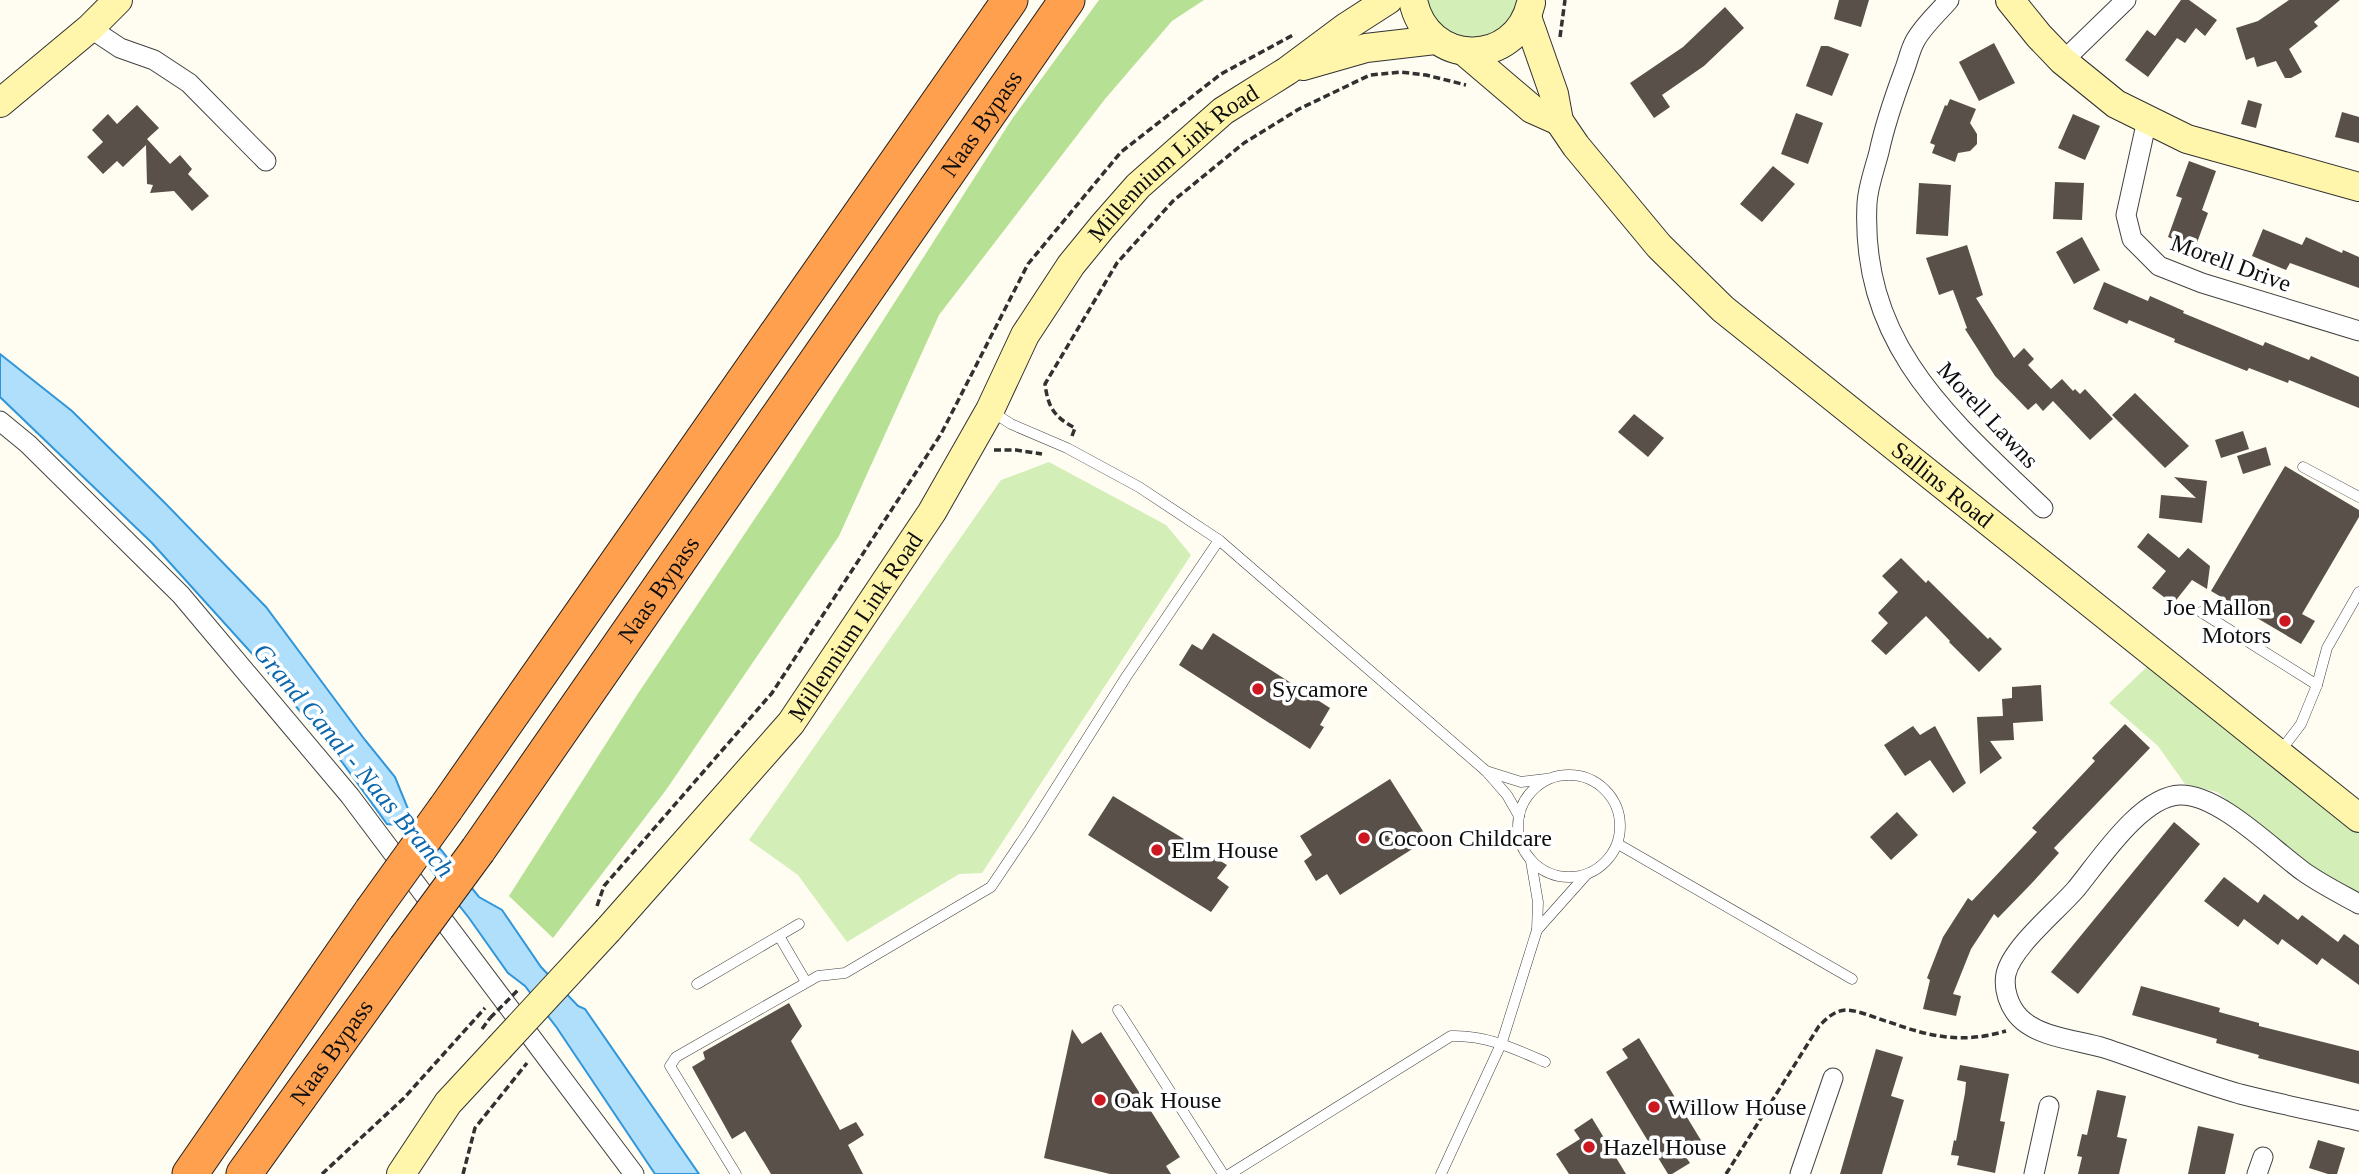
<svg xmlns="http://www.w3.org/2000/svg" width="2359" height="1174" font-family="Georgia,serif">
<style>
.green{fill:#d3eeb6}
.forest{fill:#b6e093}
.water{fill:#b0dffc;stroke:#3096da;stroke-width:2}
.building{fill:#59504a}
.lines{fill:none;stroke-linecap:round;stroke-linejoin:round}
.lane-casing{stroke:#424242;stroke-width:11}
.street-casing{stroke:#424242;stroke-width:21}
.secondary-casing{stroke:#313131;stroke-width:30}
.highway-casing{stroke:#202020;stroke-width:37}
.path{stroke:#313131;stroke-width:3.5;stroke-dasharray:7 3.5;stroke-linecap:butt}
.lane{stroke:#fff;stroke-width:10}
.street{stroke:#fff;stroke-width:19}
.secondary{stroke:#fff6ac;stroke-width:28}
.highway{stroke:#ffa04f;stroke-width:35}
.secondary-bridge-casing{stroke:#313131;stroke-width:30;stroke-linecap:butt}
.highway-bridge-casing{stroke:#202020;stroke-width:37;stroke-linecap:butt}
.path-bridge{stroke:#313131;stroke-width:3.5;stroke-dasharray:7 3.5;stroke-linecap:butt}
.secondary-bridge{stroke:#fff6ac;stroke-width:28}
.highway-bridge{stroke:#ffa04f;stroke-width:35}
.poi-dot{fill:#cd1821;stroke:#fff;stroke-width:2.5}
.labels{text-anchor:middle;stroke-width:7;stroke-linejoin:round;paint-order:stroke}
.street-label{font-size:24px;fill:#0f0f0f;stroke:#fff}
.poi-label{font-size:24px;fill:#0f0f0f;stroke:#fff;text-anchor:start}
.water-label{font-size:26px;font-style:italic;fill:#0b67ae;stroke:#fff}
</style>
<rect width="100%" height="100%" fill="#fffcf1"/>
<g class="green">
<path d="M1426,0H1520L1518,10L1497,34L1466,40L1438,25Z"/>
<path d="M1049,462L1166,525L1191,555L982,873L959,874L847,942L798,875L749,840L1001,480Z"/>
<path d="M2151,663L2359,834V897L2331,881L2217,792L2185,784L2158,746L2109,703Z"/>
</g>
<path class="forest" d="M1099,0H1204L1172,21L1105,99L939,315L839,536L666,790L553,938L509,896L637,695L786,472L1012,119Z"/>
<path class="water" d="M0,354L72,411L164,502L266,607L365,740L395,777L408,809L479,897L502,910L541,967L578,1006L585,1009L699,1174H655L557,1028L525,986L508,973L469,918L396,825L387,824L342,762L256,658L152,543L0,397Z"/>
<g class="building">
<path d="M1839,0H1869L1861,27L1834,19Z"/>
<path d="M2181,0H2189L2217,20L2205,36L2196,28L2185,43L2177,38L2148,77L2125,60L2147,30L2155,36Z"/>
<path d="M2289,0H2340L2314,22L2318,26L2289,49L2302,72L2291,78H2285L2276,61L2257,67L2254,57L2246,60L2236,28L2258,21Z"/>
<path d="M1725,7L1744,28L1704,66L1662,95L1670,107L1654,118L1630,83L1683,47Z"/>
<path d="M1994,43L2015,83L1979,101L1959,62Z"/>
<path d="M1821,46H1828L1849,54L1832,96L1806,86Z"/>
<path d="M1950,99L1976,109L1970,123L1977,134V144L1970,151L1958,153L1955,162L1932,153L1935,145L1930,143L1945,105L1947,106Z"/>
<path d="M2248,100L2262,104L2256,128L2241,124Z"/>
<path d="M137,105L159,128L147,139L170,164L180,155L192,169L188,174L209,196L192,211L174,191L150,193L153,185L147,184L146,145L123,167L117,161L103,174L87,157L103,142L92,130L108,114L117,124Z"/>
<path d="M2342,112L2359,117V143L2335,137Z"/>
<path d="M1796,113L1823,123L1808,164L1781,154Z"/>
<path d="M2073,114L2100,126L2085,160L2058,148Z"/>
<path d="M2189,161L2216,171L2202,210L2208,213L2195,248L2168,237L2182,198L2176,196Z"/>
<path d="M1773,166L1795,184L1762,222L1740,204Z"/>
<path d="M2055,182L2084,183L2082,220L2053,219Z"/>
<path d="M1919,183L1951,185L1948,236L1916,234Z"/>
<path d="M2263,229L2302,245L2306,237L2342,253L2343,250L2359,257V288L2290,263L2286,270L2252,256Z"/>
<path d="M2082,237L2100,270L2074,284L2056,252Z"/>
<path d="M1967,245L1983,295L1976,298L2014,358L2024,348L2034,359L2028,365L2051,389L2062,379L2073,391L2075,389L2080,394L2085,389L2113,419L2090,440L2053,401L2043,411L2036,403L2028,410L1995,376L1965,329L1967,328L1953,290L1939,295L1926,258Z"/>
<path d="M2104,282L2148,301L2150,296L2184,311L2183,313L2263,346L2265,342L2309,360L2311,356L2359,377V408L2289,380L2288,383L2249,368L2247,371L2174,342L2175,339L2129,320L2127,324L2093,309Z"/>
<path d="M2135,393L2189,446L2165,468L2112,415Z"/>
<path d="M1634,414L1664,438L1648,457L1618,432Z"/>
<path d="M2243,431L2249,449L2221,458L2215,440Z"/>
<path d="M2266,447L2271,465L2243,474L2237,456Z"/>
<path d="M2285,466L2359,510V517L2302,614L2315,621L2301,644L2211,591Z"/>
<path d="M2174,477L2207,481L2202,523L2159,518L2161,495L2196,498Z"/>
<path d="M2148,533L2179,558L2188,548L2210,566L2207,589L2192,580L2173,604L2152,588L2166,571L2137,547Z"/>
<path d="M1901,558L1926,583L1928,580L1988,639L1990,637L2002,649L1979,672L1949,642L1950,641L1926,616L1886,655L1871,641L1888,623L1878,613L1898,592L1882,576Z"/>
<path d="M1213,633L1330,708L1320,725L1324,727L1310,749L1179,665L1192,644L1202,650Z"/>
<path d="M2041,685L2043,721L2013,723L2014,740L1990,741L2002,758L1980,774L1977,717L2003,716L2002,699L2012,698V687Z"/>
<path d="M2125,724L2150,748L2054,848L2059,853L2031,884L1998,918L1994,914L1971,949L1953,994L1961,996L1956,1016L1923,1009L1930,980L1927,978L1943,937L1968,898L1972,901L2037,832L2032,828L2095,761L2092,758Z"/>
<path d="M1913,726L1920,735L1935,726L1966,783L1953,793L1930,760L1905,776L1884,745Z"/>
<path d="M1390,779L1428,839L1340,895L1327,874L1316,881L1304,861L1312,855L1300,836Z"/>
<path d="M1113,796L1227,865L1217,878L1229,887L1211,912L1088,835Z"/>
<path d="M1897,812L1918,835L1891,860L1870,837Z"/>
<path d="M2174,822L2200,844L2078,994L2051,972Z"/>
<path d="M2224,877L2258,903L2264,894L2298,920L2302,915L2338,942L2344,934L2359,945V985L2322,958L2317,965L2282,939L2278,945L2244,919L2238,927L2204,901Z"/>
<path d="M2141,986L2220,1008L2219,1012L2259,1023V1026L2359,1051V1084L2258,1058L2259,1055L2216,1043L2217,1039L2132,1015Z"/>
<path d="M789,1003L802,1026L791,1041L840,1130L856,1122L864,1135L848,1145L863,1174H771L745,1131L732,1139L692,1067L705,1059L703,1052Z"/>
<path d="M1072,1029L1082,1044L1101,1032L1180,1157L1166,1166L1171,1174H1110L1044,1158Z"/>
<path d="M1639,1038L1702,1142L1683,1153L1690,1163L1672,1174H1668L1606,1072L1628,1058L1622,1049Z"/>
<path d="M1876,1049L1903,1057L1891,1096L1904,1100L1882,1174H1840Z"/>
<path d="M1960,1065L2009,1074L2000,1121L2005,1122L1995,1173L1957,1165L1959,1156L1951,1155L1954,1140L1956,1141L1965,1093L1966,1082L1957,1080Z"/>
<path d="M2097,1090L2126,1096L2117,1137L2127,1139L2119,1174H2078L2082,1157L2077,1156L2082,1134L2087,1135Z"/>
<path d="M1592,1118L1626,1174H1569L1556,1154L1580,1139L1574,1130Z"/>
<path d="M2198,1126L2234,1134L2225,1174H2188Z"/>
<path d="M2318,1140L2345,1148L2337,1174H2328L2309,1168Z"/>
</g>
<g class="lines">
<g class="lane-casing">
<g id="lane">
<path d="M991,411L1011,424L1067,448L1139,487L1219,540L1486,771L1507,795L1519,816"/>
<path d="M2303,467L2359,497"/>
<path d="M2201,612L2317,685"/>
<path d="M2279,753L2301,724L2317,685L2327,648L2359,592"/>
<path d="M1486,771L1521,782L1546,779"/>
<circle cx="1569" cy="826" r="51"/>
<path d="M1618,844L1852,979"/>
<path d="M1537,930L1586,875"/>
<path d="M779,936L806,982"/>
<path d="M697,984L799,924"/>
<path d="M1118,1010L1223,1174"/>
<path d="M736,1174L670,1066L676,1057L818,976L845,973L991,887L1030,829L1126,677L1219,540"/>
<path d="M1230,1174L1451,1036C1486,1035 1513,1048 1545,1062"/>
<path d="M1441,1174L1502,1042L1537,930L1538,902L1531,861"/>
</g>
</g>
<g class="street-casing">
<g id="street">
<path d="M1949,0C1938,13 1923,26 1915,41C1910,50 1908,61 1904,71C1894,98 1885,124 1879,152C1875,168 1868,186 1867,203C1860,346 1950,419 2043,508"/>
<path d="M90,28L120,48L154,60L189,83L266,161"/>
<path d="M2063,61L2126,0"/>
<path d="M2147,120L2126,215L2132,239L2159,266L2202,283L2359,331"/>
<path d="M0,421L28,444L181,595L350,796L634,1174"/>
<path d="M2359,904C2341,894 2321,884 2304,872C2272,849 2219,794 2180,795C2141,796 2099,861 2076,889C2057,911 2012,947 2006,974C2003,989 2009,1007 2020,1018C2040,1038 2078,1040 2104,1048C2150,1063 2194,1081 2240,1094C2279,1104 2319,1112 2359,1121"/>
<path d="M1800,1174L1833,1078"/>
<path d="M2034,1174L2049,1106"/>
<path d="M2257,1174L2263,1157"/>
</g>
</g>
<g class="secondary-casing">
<g id="secondary">
<path d="M1413,0C1426,67 1516,69 1531,3"/>
<path d="M2010,0L2039,36L2063,61L2116,104L2187,139L2359,187"/>
<path id="s1" d="M1527,17L1554,94L1559,121L1576,146L1659,246L1723,309L2359,818"/>
<path d="M1465,52L1532,109L1559,121"/>
<path d="M1303,66L1366,48L1435,40"/>
<path d="M0,103L90,28L118,0"/>
<path id="s2" d="M608,930L791,723L932,512L990,410L1025,335L1071,265L1102,227L1138,186L1223,111L1287,71L1346,27L1388,0"/>
<path d="M401,1174L448,1103L499,1048"/>
</g>
</g>
<g class="highway-casing">
<g id="highway">
<path d="M446,808L1010,0"/>
<path id="s3" d="M478,850L1067,0"/>
<path d="M190,1174L372,911"/>
<path id="s4" d="M244,1174L406,948"/>
</g>
</g>
<g class="path">
<path d="M1560,37L1565,0"/>
<path d="M1072,436L1075,428C1054,417 1048,407 1045,384L1117,263L1173,201L1244,143L1299,109L1370,75L1401,72L1426,75L1466,85"/>
<path d="M994,450H1016L1042,454"/>
<path d="M597,906L604,886L772,693L941,434L1028,264L1121,152L1221,74L1295,34"/>
<path d="M482,1029L490,1018"/>
<path d="M322,1174L404,1098L485,1008"/>
<path d="M463,1174L475,1128L527,1063"/>
<path d="M1726,1174L1819,1026C1827,1018 1835,1010 1847,1010C1861,1011 1875,1018 1889,1022C1931,1037 1962,1044 2006,1031"/>
</g>
<use href="#lane" class="lane"/>
<use href="#street" class="street"/>
<use href="#secondary" class="secondary"/>
<use href="#highway" class="highway"/>
<g class="secondary-bridge-casing">
<path id="secondary-bridge" d="M499,1048L608,930"/>
</g>
<g class="highway-bridge-casing">
<g id="highway-bridge">
<path d="M372,911L446,808"/>
<path d="M406,948L478,850"/>
</g>
</g>
<path class="path-bridge" d="M490,1018L518,990"/>
<use href="#secondary-bridge" class="secondary-bridge"/>
<use href="#highway-bridge" class="highway-bridge"/>
</g>
<g class="poi-dot">
<circle cx="2285" cy="621" r="7"/>
<circle cx="1258" cy="689" r="7"/>
<circle cx="1364" cy="838" r="7"/>
<circle cx="1157" cy="850" r="7"/>
<circle cx="1100" cy="1100" r="7"/>
<circle cx="1654" cy="1107" r="7"/>
<circle cx="1589" cy="1147" r="7"/>
</g>
<g class="labels">
<g class="street-label">
<text dy="8" stroke="none"><textPath href="#s3" startOffset="884">Naas Bypass</textPath></text>
<text dy="8" stroke="none"><textPath href="#s2" startOffset="959">Millennium Link Road</textPath></text>
<text transform="translate(2231 263) rotate(20)" y="8">Morell Drive</text>
<text transform="translate(1988 415) rotate(47)" y="8">Morell Lawns</text>
<text dy="8" stroke="none"><textPath href="#s1" startOffset="640">Sallins Road</textPath></text>
<text dy="8" stroke="none"><textPath href="#s3" startOffset="317">Naas Bypass</textPath></text>
<text dy="8" stroke="none"><textPath href="#s2" startOffset="392">Millennium Link Road</textPath></text>
<text dy="8" stroke="none"><textPath href="#s4" startOffset="150">Naas Bypass</textPath></text>
</g>
<g class="poi-label">
<text x="2271" y="615" text-anchor="end">Joe Mallon<tspan x="2271" dy="28">Motors</tspan></text>
<text x="1272" y="697">Sycamore</text>
<text x="1378" y="846">Cocoon Childcare</text>
<text x="1171" y="858">Elm House</text>
<text x="1114" y="1108">Oak House</text>
<text x="1668" y="1115">Willow House</text>
<text x="1603" y="1155">Hazel House</text>
</g>
<g class="water-label">
<text transform="translate(354 760) rotate(50)" y="9">Grand Canal - Naas Branch</text>
</g>
</g>
</svg>
